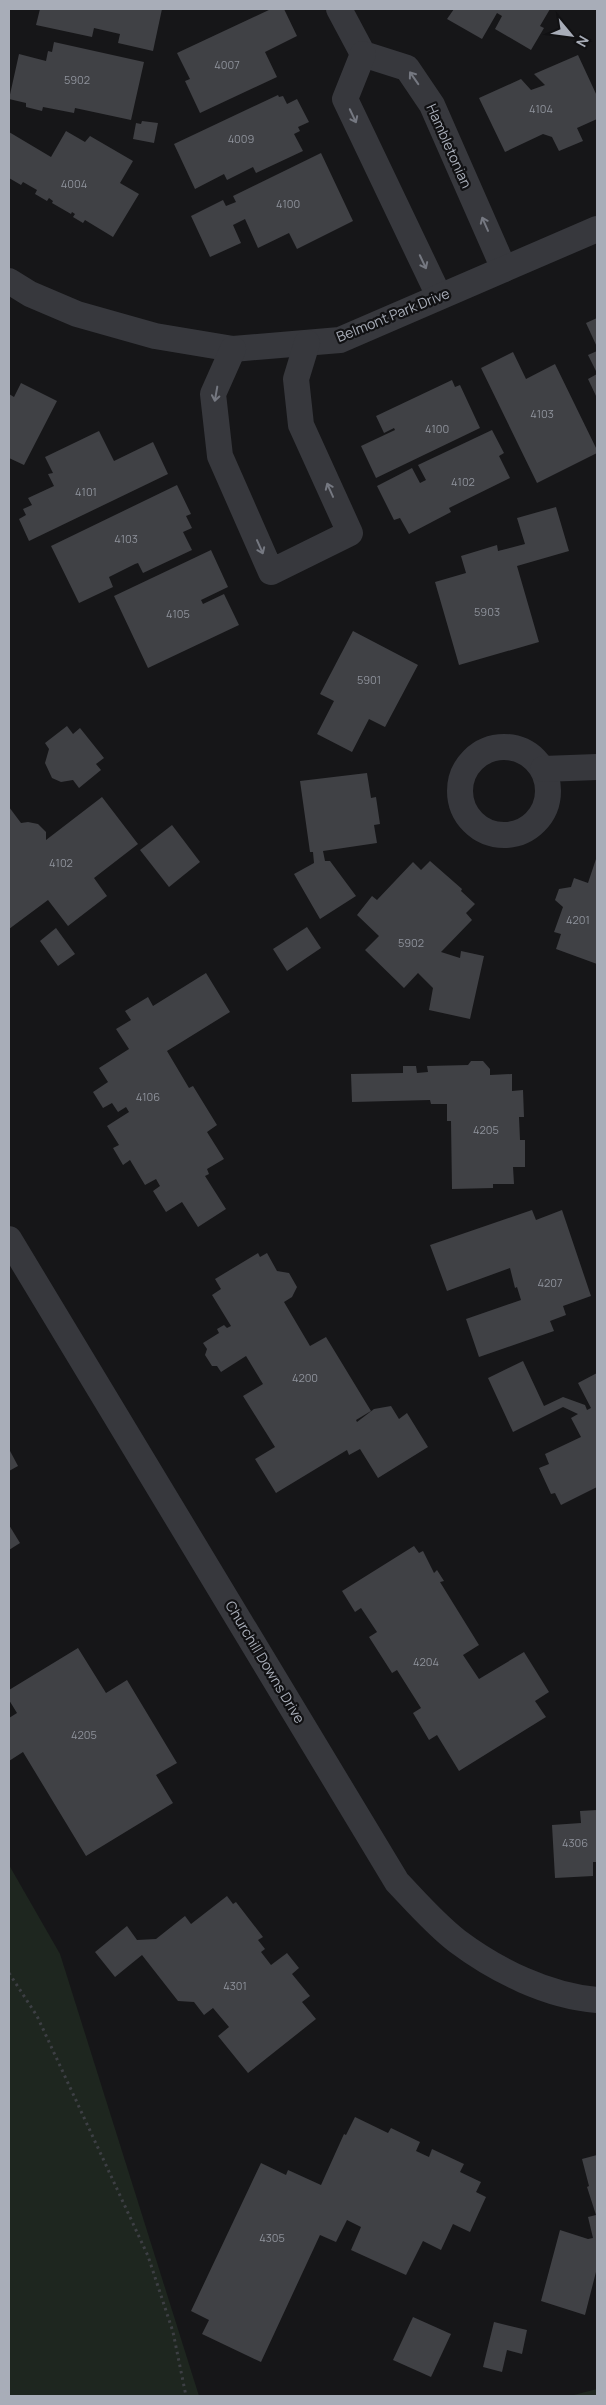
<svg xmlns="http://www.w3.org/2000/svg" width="606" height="2405" font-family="Manrope,sans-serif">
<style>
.green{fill:#1e261f}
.building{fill:#404145}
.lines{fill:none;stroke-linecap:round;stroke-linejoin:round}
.path{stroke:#3d3f44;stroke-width:3;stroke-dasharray:2.5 4;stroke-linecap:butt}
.minor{stroke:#37383d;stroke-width:26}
.oneway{stroke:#757881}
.labels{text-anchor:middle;stroke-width:4.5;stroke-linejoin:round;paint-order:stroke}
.number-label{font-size:11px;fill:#8e929b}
.street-label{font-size:14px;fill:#a8adb8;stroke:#111113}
</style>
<rect width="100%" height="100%" fill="#161618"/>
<g class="green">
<path d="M9,1865L60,1954L199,2396H9Z"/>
<path d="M597,2389V2396H570Z"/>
</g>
<g class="building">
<path d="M40,9H162L153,51L118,43L120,34L94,28L92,37L36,25Z"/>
<path d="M271,9H284L297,36L265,52L277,77L200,113L185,81L190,79L177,53Z"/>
<path d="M454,9H550L540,26L544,28L531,50L495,29L502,16L497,13L482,39L447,19Z"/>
<path d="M54,42L144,62L131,120L75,108L74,113L43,107L42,111L26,107V103L9,99L19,54L46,61L48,51L52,52Z"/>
<path d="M578,55L597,96V119L577,128L583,141L559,151L552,137L543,134L505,152L479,98L521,79L531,90L545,85L534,74Z"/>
<path d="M278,95L279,97L283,96L287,104L297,99L309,122L298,127L300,131L294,134L303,151L256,173L253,167L227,180L224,174L195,189L174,144Z"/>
<path d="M142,121L158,123L154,143L133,139L136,123L141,124Z"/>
<path d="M66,131L85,142L90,136L133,161L120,183L139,194L113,237L85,220L83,223L73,217L75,214L72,212L71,214L52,203L53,201L49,198L47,201L35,194L37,190L23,182L21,185L9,178V132L51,157Z"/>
<path d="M321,153L353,221L297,249L289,233L258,248L245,219L233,225L241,243L210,257L191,216L223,200L226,206L236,202L233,196Z"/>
<path d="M597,318V347L586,323Z"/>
<path d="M597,351V373L588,355Z"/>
<path d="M513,352L526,379L555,364L597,450V453L537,483L481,368Z"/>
<path d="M597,374V398L588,379Z"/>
<path d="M452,380L455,387L460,385L480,428L376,478L361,446L395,430L394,428L384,433L376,416Z"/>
<path d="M21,383L57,401L24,465L9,458V394L14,397Z"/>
<path d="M492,430L504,453L499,456L510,478L449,508L451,512L409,534L400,518L394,520L377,486L412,468L420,483L426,480L418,465Z"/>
<path d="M99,431L114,461L153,442L168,474L29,541L19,519L26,515L23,509L32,505L28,498L54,486L48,474L53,473L45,457Z"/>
<path d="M177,485L191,514L186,516L192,528L183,532L192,550L143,573L138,563L135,564L109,577L113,587L79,603L51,546Z"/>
<path d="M556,507L569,551L517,566L539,642L459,665L435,582L466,573L461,556L497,545L498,551L525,544L517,518Z"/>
<path d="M211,550L228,587L201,600L203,604L224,594L239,625L148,668L114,596Z"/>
<path d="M353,631L418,665L385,727L369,719L352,752L317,734L334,701L320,694Z"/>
<path d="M67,726L73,734L80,728L104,758L96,764L101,770L79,788L73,780L61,782L52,778L45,763L49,749L45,743Z"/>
<path d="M367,773L371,798L376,797L380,824L374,825L377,843L323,851L325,861H330L356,896L320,919L294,874L314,863L313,852H310L300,781Z"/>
<path d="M102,797L138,844L94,878L107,896L68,926L48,900L9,929V807L21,823L28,822L38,824L46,832V840Z"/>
<path d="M172,825L200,862L169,887L140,850Z"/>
<path d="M597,856V964L556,949L561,934L554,932L563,907L555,900L559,889L571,887L574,878L588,883Z"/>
<path d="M430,861L462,889L461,891L475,904L466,913L472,920L441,952L460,958L461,951L484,956L470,1019L429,1010L433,988L418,973L404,988L365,950L379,936L357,915L372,896L377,900L413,862L421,870Z"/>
<path d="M307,927L321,948L287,971L273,949Z"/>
<path d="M56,928L75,954L58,966L40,941Z"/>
<path d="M206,973L230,1012L167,1051L189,1088L193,1086L217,1125L207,1132L224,1159L207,1169L209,1174L205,1176L226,1209L198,1227L182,1202L166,1212L153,1191L160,1186L156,1179L145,1185L130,1160L123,1165L113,1148L119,1145L107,1126L129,1112L126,1107L118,1112L112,1103L103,1108L93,1092L108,1082L99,1068L129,1049L116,1029L131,1020L125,1011L148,997L153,1006Z"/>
<path d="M471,1061H483L490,1069V1075L512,1074V1091L523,1090L524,1117H519L520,1140H525V1167H513L514,1184H493V1188L452,1189L451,1121H447V1104H431L430,1100L352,1102L351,1074L403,1073V1066H416L417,1073L428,1072L427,1066L468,1065Z"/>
<path d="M532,1210L536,1220L562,1210L591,1296L563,1306L566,1315L550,1321L554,1331L479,1357L466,1319L521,1300L517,1287L515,1288L510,1268L447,1291L430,1245Z"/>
<path d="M258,1253L260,1257L267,1253L277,1271L289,1273L297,1287L292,1297L284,1302L310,1346L326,1337L371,1411L356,1420L357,1422L374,1409L391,1406L399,1419L407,1413L428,1447L378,1478L360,1449L349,1455L347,1450L276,1493L255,1459L275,1447L243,1396L263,1384L246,1356L221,1372L217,1366H212L205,1355L207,1349L203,1343L219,1333L217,1329L224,1325L227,1328L231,1326L212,1295L221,1289L215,1279Z"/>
<path d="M523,1361L544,1406L563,1397L585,1405L587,1410L591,1408L578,1383L597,1373V1487L561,1505L555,1493L551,1494L539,1468L549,1464L545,1454L581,1437L571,1418L578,1414L563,1407L513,1432L488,1378Z"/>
<path d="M9,1449L18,1466L9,1471Z"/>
<path d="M9,1525L20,1543L9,1550Z"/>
<path d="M414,1546L419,1553L423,1551L434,1573L437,1570L444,1581L440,1582L479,1645L463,1655L479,1679L524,1652L549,1692L535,1701L546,1717L459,1771L437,1735L429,1740L413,1713L421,1708L397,1670L392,1673L369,1637L377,1632L361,1608L355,1612L342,1591Z"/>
<path d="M78,1648L106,1693L127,1680L177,1763L156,1775L173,1803L86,1856L23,1752L9,1761V1718L17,1713L9,1700V1690Z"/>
<path d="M597,1810V1862H593V1876L555,1878L552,1825L581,1823L580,1811Z"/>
<path d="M227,1896L233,1904L236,1902L263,1937L258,1940L265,1949L261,1952L271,1965L287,1953L299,1968L292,1974L310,1996L302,2002L316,2019L248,2073L218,2036L229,2027L213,2008L204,2015L194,2002L178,2001L142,1955L115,1977L95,1952L127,1926L137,1940L156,1939L185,1916L191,1924Z"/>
<path d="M355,2117L388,2133L391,2128L420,2142L416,2151L429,2157L432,2149L464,2164L460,2172L481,2182L476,2192L486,2197L470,2232L453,2224L441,2250L423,2241L406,2275L351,2250L361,2227L347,2220L336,2242L320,2235L261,2362L202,2334L209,2320L191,2311L261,2163L286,2175L288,2170L321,2185L344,2134L346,2135Z"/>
<path d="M597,2155V2268L585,2315L541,2301L560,2230L588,2239L593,2238L588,2217L596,2215L587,2187L589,2186L582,2159Z"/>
<path d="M413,2317L451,2334L431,2377L393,2360Z"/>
<path d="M494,2322L527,2330L522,2354L507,2350L502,2372L483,2367Z"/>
</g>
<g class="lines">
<path class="path" d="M9,1973L37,2016L148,2256L173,2332L186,2396"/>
<g class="minor">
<path d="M339,9L363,54L407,68L432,105L504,269"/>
<path d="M363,54L345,99L439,296"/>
<path d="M9,281L30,294L77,314L155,336L233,349L340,340L597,229"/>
<path d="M233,349L213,394L220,456L271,572L350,533L301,425L296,379L307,343"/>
<circle cx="504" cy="791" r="44"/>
<path d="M543,769L597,767"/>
<path d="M9,1239L397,1882C416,1902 435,1924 457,1941C497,1971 548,1996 597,2000"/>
</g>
</g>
<defs><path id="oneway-shaft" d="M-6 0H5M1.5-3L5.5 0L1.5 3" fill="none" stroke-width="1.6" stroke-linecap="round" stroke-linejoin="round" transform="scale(1.25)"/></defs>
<g class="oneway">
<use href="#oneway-shaft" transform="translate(414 78) rotate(-125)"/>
<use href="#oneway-shaft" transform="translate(353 116) rotate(65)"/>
<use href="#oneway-shaft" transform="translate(485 224) rotate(-114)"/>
<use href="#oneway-shaft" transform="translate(423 262) rotate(65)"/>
<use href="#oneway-shaft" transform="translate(216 394) rotate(100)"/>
<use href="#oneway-shaft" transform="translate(330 490) rotate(-114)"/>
<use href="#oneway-shaft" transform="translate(260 547) rotate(66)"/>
</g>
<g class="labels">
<g class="number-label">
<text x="227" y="69">4007</text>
<text x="77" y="84">5902</text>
<text x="541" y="113">4104</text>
<text x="241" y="143">4009</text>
<text x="74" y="188">4004</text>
<text x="288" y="208">4100</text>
<text x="542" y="418">4103</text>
<text x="437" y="433">4100</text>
<text x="463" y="486">4102</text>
<text x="86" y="496">4101</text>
<text x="126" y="543">4103</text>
<text x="487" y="616">5903</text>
<text x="178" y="618">4105</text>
<text x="369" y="684">5901</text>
<text x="61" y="867">4102</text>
<text x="578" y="924">4201</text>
<text x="411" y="947">5902</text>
<text x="148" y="1101">4106</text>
<text x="486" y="1134">4205</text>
<text x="550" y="1287">4207</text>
<text x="305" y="1382">4200</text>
<text x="426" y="1666">4204</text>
<text x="84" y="1739">4205</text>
<text x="575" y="1847">4306</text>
<text x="235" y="1990">4301</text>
<text x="272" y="2242">4305</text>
</g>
<g class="street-label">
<text transform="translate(449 146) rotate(66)" y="5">Hambletonian</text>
<text transform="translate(393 315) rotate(-22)" y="5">Belmont Park Drive</text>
<text transform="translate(265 1662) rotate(59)" y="5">Churchill Downs Drive</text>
</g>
</g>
<rect width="606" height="2405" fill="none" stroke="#a8adb8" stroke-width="20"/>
<g transform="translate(571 35) rotate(119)" stroke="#111113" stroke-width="4" paint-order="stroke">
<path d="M0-4L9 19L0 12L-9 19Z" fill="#a8adb8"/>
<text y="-8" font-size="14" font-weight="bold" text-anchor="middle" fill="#a8adb8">N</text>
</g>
</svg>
